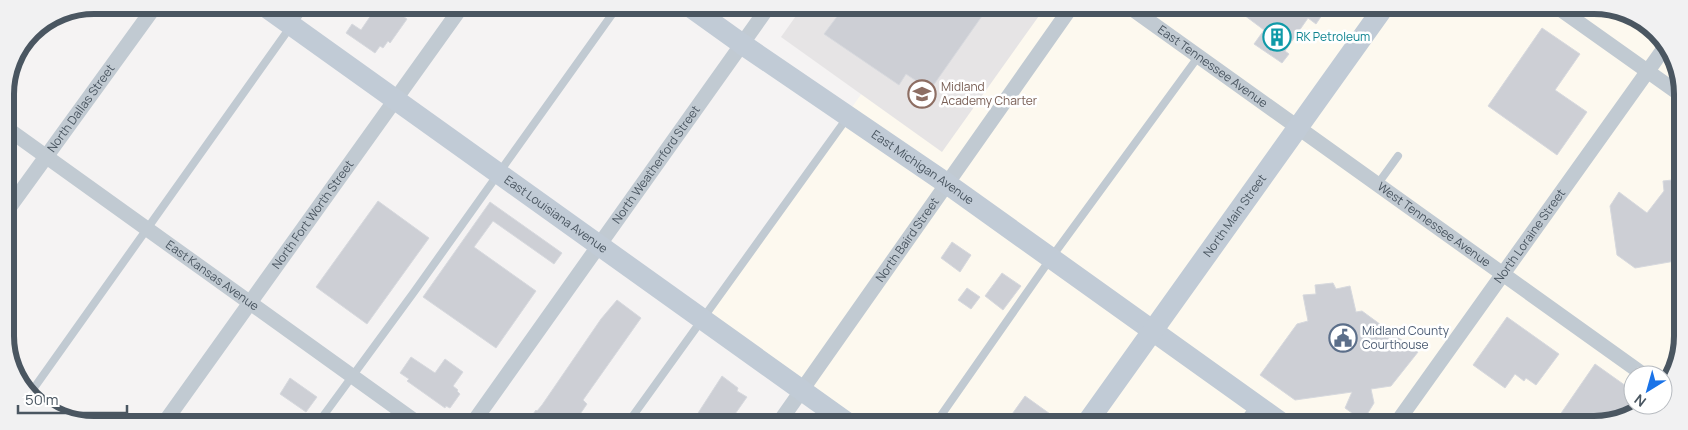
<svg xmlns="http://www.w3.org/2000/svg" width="1688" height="430" font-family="Manrope,sans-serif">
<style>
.commercial{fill:#fdf9ef}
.education{fill:#e6e4e5}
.building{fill:#cdcfd5;stroke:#d7d9de}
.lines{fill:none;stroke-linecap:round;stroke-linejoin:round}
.lane{stroke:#c1cad2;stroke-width:8}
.street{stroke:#c1cad2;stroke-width:15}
.secondary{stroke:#c1cbd6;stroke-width:21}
.labels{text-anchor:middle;stroke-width:5;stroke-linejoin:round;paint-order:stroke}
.culture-label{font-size:12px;fill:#0d838f;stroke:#fff;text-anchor:start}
.street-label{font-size:12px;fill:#4a5661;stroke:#fff}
.education-label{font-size:12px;fill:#785e54;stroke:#fff;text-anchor:start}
.service-label{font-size:12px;fill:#4e5e75;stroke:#fff;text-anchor:start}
.rim{fill:none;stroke:#4a5661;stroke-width:6}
</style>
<rect width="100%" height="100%" fill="#f5f3f3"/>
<path class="commercial" d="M924,6L1611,7L1657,31L1681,77V353L1663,385V375H1633V405H1648L1599,425L847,424L701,319Z"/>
<path class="education" d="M803,6H1046L942,152L781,37Z"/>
<g class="building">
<path d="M378,5H397L394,10L407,19L390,43L388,41L383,48L380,46L375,53L346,33L352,24L361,30Z"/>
<path d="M845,6H989L930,90L906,74L899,85L824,34Z"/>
<path d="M1232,6H1328L1316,24L1308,18L1285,51L1289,54L1282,63L1254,44L1264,30Z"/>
<path d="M1542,28L1580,54L1555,90L1587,112L1557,155L1488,106Z"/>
<path d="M1681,179V260L1635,268L1617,255L1610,206L1619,192L1647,213L1664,191L1663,181Z"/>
<path d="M378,201L429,238L367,324L316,287Z"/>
<path d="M490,202L562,253L554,264L493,221L474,247L536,291L496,348L423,297Z"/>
<path d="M952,242L971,255L960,272L941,258Z"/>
<path d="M1002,273L1021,286L1003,310L985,296Z"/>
<path d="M1333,283L1336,289L1350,286L1356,312L1362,311L1418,352L1391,386L1371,389L1374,403L1363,421L1345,408L1352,392L1295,400L1260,375L1297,324L1308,321L1303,295L1316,294L1315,285Z"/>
<path d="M967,288L980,297L971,309L958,300Z"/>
<path d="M617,300L641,318L583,400L587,404L576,420L571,416L566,424H526L536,410L537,411L542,405L601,319Z"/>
<path d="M1507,317L1559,354L1536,385L1526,378L1524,381L1515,374L1505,388L1473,365Z"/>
<path d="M411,357L435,373L445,359L463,372L453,386L458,390L457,391L460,394L450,408L446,406L445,408L407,381L409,379L400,373Z"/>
<path d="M1595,364L1633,391V411L1599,425H1553Z"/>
<path d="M722,376L738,388L737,391L747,397L728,424H691Z"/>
<path d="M290,378L317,397L306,412L280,394Z"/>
<path d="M1025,396L1064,424H1005Z"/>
</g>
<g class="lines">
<g class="lane">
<path d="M1377,185L1398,156"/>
<path d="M29,395L306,5"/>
<path d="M318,423L414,292L618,6"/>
<path d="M627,424L847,118"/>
<path d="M935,424L1051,258L1198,57"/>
<path d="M1241,424L1254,407"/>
</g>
<g class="street">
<path id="s1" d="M1128,6L1644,375"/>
<path d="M1557,7L1681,95"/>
<path id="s2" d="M5,127L419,424"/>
<path id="s3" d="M6,212L156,5"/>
<path id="s4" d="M164,423L463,5"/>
<path id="s5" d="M472,424L769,6"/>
<path id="s6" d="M778,424L1072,6"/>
<path id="s7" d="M1395,425L1665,47"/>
</g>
<g class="secondary">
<path id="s8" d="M263,5L849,424"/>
<path id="s9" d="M689,6L742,44L946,183L1283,424"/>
<path id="s10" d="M1086,424L1384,7"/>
</g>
</g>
<defs>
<g id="building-ring" transform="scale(1.4375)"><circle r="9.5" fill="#fff" stroke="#0f9aa8" stroke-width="1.5"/><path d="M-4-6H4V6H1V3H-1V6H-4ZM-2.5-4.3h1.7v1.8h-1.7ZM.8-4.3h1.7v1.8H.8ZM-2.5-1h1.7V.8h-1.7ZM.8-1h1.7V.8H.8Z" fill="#0f9aa8"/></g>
<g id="school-ring" transform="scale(1.4375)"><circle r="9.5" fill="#fff" stroke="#8d6e63" stroke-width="1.5"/><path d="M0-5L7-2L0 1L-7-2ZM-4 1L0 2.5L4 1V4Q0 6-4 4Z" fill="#8d6e63"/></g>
<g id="civic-ring" transform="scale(1.4375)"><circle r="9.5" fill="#fff" stroke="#5c6f8a" stroke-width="1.5"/><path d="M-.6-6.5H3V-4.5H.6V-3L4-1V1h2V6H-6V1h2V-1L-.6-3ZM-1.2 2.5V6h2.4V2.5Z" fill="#5c6f8a"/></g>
</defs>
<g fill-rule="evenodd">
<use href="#building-ring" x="1277" y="37"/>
<use href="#school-ring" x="922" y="94"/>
<use href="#civic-ring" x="1343" y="338"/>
</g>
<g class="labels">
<g class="culture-label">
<text x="1296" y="41">RK Petroleum</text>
</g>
<g class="street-label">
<text dy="4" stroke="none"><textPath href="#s1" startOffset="104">East Tennessee Avenue</textPath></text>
<text dy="4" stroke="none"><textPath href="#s3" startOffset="128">North Dallas Street</textPath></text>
<text dy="4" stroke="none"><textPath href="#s5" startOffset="318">North Weatherford Street</textPath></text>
<text dy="4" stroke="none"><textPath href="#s9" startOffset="284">East Michigan Avenue</textPath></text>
<text dy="4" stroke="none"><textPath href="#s4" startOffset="256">North Fort Worth Street</textPath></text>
<text dy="4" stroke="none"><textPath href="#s8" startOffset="360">East Louisiana Avenue</textPath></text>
<text dy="4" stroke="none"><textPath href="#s10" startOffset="256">North Main Street</textPath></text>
<text dy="4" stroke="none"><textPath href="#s1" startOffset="376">West Tennessee Avenue</textPath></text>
<text dy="4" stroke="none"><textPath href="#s7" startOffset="232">North Loraine Street</textPath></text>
<text dy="4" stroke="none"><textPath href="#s6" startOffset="225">North Baird Street</textPath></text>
<text dy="4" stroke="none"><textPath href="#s2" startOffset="255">East Kansas Avenue</textPath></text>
</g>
<g class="education-label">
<text x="941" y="91">Midland<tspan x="941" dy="14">Academy Charter</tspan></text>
</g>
<g class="service-label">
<text x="1362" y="335">Midland County<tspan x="1362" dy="14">Courthouse</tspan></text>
</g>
</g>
<path d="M0 0H1688V430H0ZM94 14H1594A80 80 0 0 1 1674 94V336A80 80 0 0 1 1594 416H94A80 80 0 0 1 14 336V94A80 80 0 0 1 94 14Z" fill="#f1f1f2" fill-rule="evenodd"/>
<path class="rim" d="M94 14H1594A80 80 0 0 1 1674 94V336A80 80 0 0 1 1594 416H94A80 80 0 0 1 14 336V94A80 80 0 0 1 94 14Z"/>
<g transform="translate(1648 390) rotate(217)"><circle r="24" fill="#ffffff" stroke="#b7bbc0"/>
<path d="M0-4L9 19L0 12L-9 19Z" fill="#1a73e8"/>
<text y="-8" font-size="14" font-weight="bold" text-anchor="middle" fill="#4a5661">N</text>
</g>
<path d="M18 405v8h109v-8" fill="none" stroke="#4a5661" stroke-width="2.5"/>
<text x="25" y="405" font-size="15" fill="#4a5661" stroke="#ffffff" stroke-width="4" paint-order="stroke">50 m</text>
</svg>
